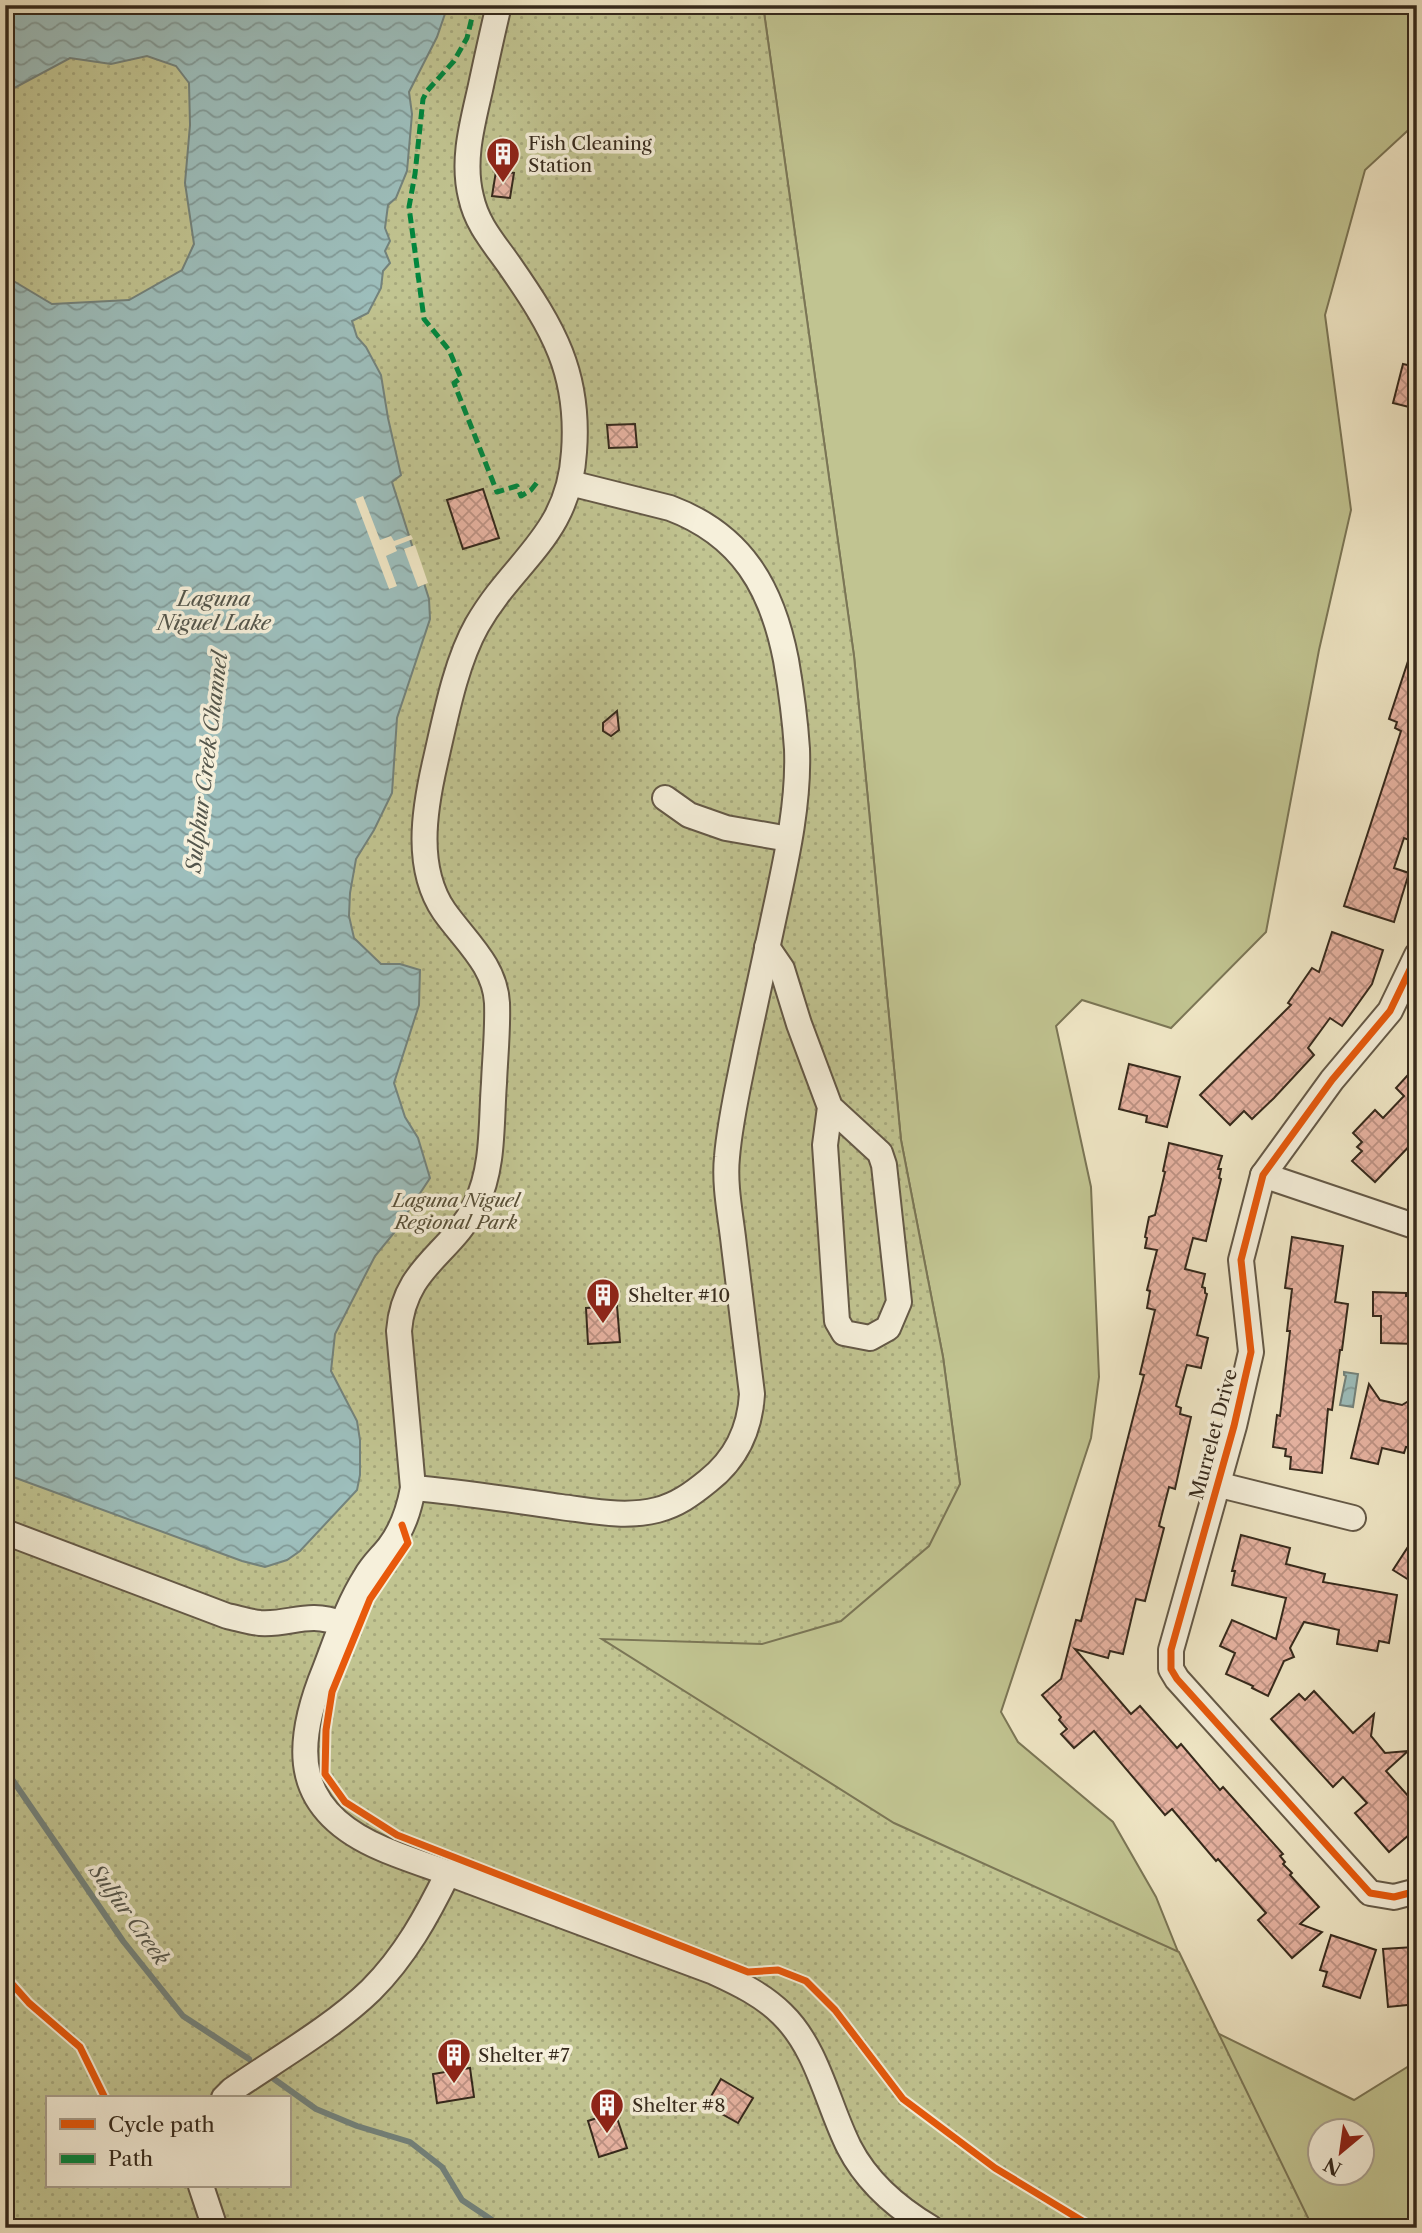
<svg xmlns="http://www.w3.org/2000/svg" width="1422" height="2233" font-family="'Libre Caslon Text',serif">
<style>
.grass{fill:#c1c491;stroke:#7b7656;stroke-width:2;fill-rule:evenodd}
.park{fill:url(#park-dots);stroke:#7b7656;stroke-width:2;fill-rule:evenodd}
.water{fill:url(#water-waves);stroke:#73837d;stroke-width:2}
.pier{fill:#f1e8c7}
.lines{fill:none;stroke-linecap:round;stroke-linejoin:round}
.stream{stroke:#73837d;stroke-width:6}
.building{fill:url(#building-cross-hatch);stroke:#35291c;stroke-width:2}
.minor-casing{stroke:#645947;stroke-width:28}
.minor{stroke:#f6f0db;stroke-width:24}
.quiet{stroke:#00873e;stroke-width:5;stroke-dasharray:10 5;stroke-linecap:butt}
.cycleway-casing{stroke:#f6f0db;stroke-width:11}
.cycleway{stroke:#e8590c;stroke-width:7}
.labels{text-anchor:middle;stroke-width:7;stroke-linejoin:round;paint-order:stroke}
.poi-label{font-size:19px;fill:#35291c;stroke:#f6f0db;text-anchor:start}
.park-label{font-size:19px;font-style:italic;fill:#585039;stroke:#f6f0db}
.street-label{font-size:19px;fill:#35291c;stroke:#f6f0db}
.water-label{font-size:21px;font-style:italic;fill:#54564c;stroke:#f6f0db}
</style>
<defs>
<pattern id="park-dots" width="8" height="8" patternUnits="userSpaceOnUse" patternTransform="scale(1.75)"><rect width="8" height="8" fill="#c1c491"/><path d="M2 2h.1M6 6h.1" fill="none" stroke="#a6a87c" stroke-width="1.8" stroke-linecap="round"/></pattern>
<pattern id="water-waves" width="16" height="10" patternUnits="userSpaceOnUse" patternTransform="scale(1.75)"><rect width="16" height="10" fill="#9dbfbd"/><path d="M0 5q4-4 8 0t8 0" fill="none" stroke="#819b99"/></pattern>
<pattern id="building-cross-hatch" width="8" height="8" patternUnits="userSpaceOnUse" patternTransform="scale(1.75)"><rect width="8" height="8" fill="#e8b4a3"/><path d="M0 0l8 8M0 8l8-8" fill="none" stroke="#bd9284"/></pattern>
</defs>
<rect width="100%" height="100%" fill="#f1e8c7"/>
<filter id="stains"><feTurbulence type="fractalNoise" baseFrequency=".00286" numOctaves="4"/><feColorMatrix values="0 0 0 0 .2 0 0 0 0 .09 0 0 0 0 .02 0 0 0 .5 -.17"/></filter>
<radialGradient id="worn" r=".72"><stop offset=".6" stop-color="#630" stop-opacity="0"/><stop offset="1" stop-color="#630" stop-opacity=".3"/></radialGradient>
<path class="grass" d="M763,5H1417V122L1365,170L1325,315L1351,510L1319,650L1266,932L1171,1028L1082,1000L1056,1026L1091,1187L1099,1377L1091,1438L1001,1712L1018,1742L1113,1822L1156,1897L1209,2029L1354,2100L1417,2061V2228H1111L372,1666L960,1484L943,1357L901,1140L854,656ZM1320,2132H1362V2174H1320Z"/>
<path class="park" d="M5,5H763L854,656L901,1140L943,1357L960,1484L929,1546L841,1621L762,1644L602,1639L894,1823L1179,1952L1313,2228H5ZM47,2098H289V2186H47Z"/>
<g class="water">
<path d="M5,5H448L437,37L409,92L412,114L407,171L396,198L388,205L385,228L390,241L385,251L390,263L383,271L381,288L368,313L352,321L357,337L366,347L381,375L388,418L401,475L392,482L429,599L430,619L397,718L392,793L374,830L356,859L350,893L349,916L354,938L381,964H400L420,970L419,1005L394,1083L405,1117L418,1138L430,1178L394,1233L375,1256L335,1334L331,1371L357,1421L360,1440V1475L357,1490L300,1551L287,1560L265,1567L242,1561L5,1474V276L52,304L129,300L182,270L194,244L185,183L190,125L189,83L176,66L147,56L111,64L70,58L5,93Z"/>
<path d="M1344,1372L1358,1374L1353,1407L1340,1405L1346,1376L1344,1375Z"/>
</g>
<g class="pier">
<path d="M363,496L380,540L391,536L394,541L411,535L413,539L395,546L397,551L386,556L397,586L389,589L355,499Z"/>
<path d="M415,545L428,583L418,587L404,549Z"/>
</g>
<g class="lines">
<g class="stream">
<path d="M5,1769L123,1941L183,2016L249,2059"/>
<path d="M274,2079L316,2109L357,2126L410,2142L442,2167L462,2200L504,2228"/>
</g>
</g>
<g class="building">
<path d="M496,171L514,173L510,198L492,196Z"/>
<path d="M1403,364L1417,367V409L1393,403Z"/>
<path d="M635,424L637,447L609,448L607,425Z"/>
<path d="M483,489L499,538L463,549L447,500Z"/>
<path d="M1414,643H1417V843L1404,838L1394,868L1409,873L1394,922L1344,906L1401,731L1395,728L1397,722L1389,719Z"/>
<path d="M617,711L619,730L611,736L603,731V723Z"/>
<path d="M1332,932L1383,950L1372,984L1342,1026L1330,1018L1308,1048L1314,1055L1274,1098L1252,1119L1244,1111L1230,1125L1200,1095L1291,1005L1288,1003L1312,968L1319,972Z"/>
<path d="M1129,1064L1180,1077L1167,1127L1146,1122L1147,1116L1119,1109Z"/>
<path d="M1417,1065V1138L1375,1182L1352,1161L1362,1151L1357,1147L1362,1142L1353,1133L1375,1110L1383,1118L1404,1096L1396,1088Z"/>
<path d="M1169,1143L1222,1156L1218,1169H1221L1219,1178L1221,1179L1206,1241L1193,1238L1185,1269L1205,1274L1202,1287L1205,1288V1293L1207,1294L1197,1335L1208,1338L1201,1368L1187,1365L1185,1372L1176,1406L1181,1408L1180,1414L1191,1417L1175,1489L1169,1487L1159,1526L1164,1528L1145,1601L1136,1599L1123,1654L1110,1651L1108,1658L1075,1649L1131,1714L1140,1706L1177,1748L1181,1744L1220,1790L1223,1787L1283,1854L1280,1856L1285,1862L1283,1864L1292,1873L1290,1875L1319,1907L1300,1924L1322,1932L1292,1958L1258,1920L1266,1913L1218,1859L1216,1861L1172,1809L1165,1815L1094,1731L1074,1748L1061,1734L1067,1729L1059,1720L1061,1717L1042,1695L1061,1679L1076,1620L1081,1621L1144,1375L1140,1374L1155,1310L1147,1308L1150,1291L1147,1290L1157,1250L1145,1248L1147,1238L1145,1237L1149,1217L1155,1215L1165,1172L1163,1171Z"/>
<path d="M1292,1237L1343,1246L1335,1302L1348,1304L1342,1350H1340L1332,1410L1328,1409L1322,1473L1290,1469L1291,1457L1285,1456L1286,1449L1273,1447L1277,1415L1280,1416L1290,1331H1287L1292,1289L1285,1288Z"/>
<path d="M1373,1292L1406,1293V1296H1417V1344L1381,1343V1316H1373Z"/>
<path d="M617,1306L620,1342L588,1344L586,1308Z"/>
<path d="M1369,1384L1380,1400L1402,1405L1407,1402L1417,1404V1449L1406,1447L1404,1453L1382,1448L1378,1464L1351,1458Z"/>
<path d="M1417,1533V1585L1393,1570Z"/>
<path d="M1241,1535L1290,1548L1286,1564L1325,1574L1323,1582L1397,1595L1389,1643L1379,1641L1377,1651L1337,1644L1339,1630L1304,1622L1290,1648L1294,1657L1284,1661L1268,1696L1252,1688L1253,1686L1226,1674L1235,1653L1220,1646L1232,1620L1276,1639L1286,1598L1232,1585L1235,1571H1232Z"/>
<path d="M1314,1691L1353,1733L1374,1714L1371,1736L1385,1753L1408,1751L1386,1771L1417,1806V1828L1389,1852L1355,1813L1367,1803L1343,1777L1333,1787L1271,1719L1299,1694L1305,1700Z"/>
<path d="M1331,1935L1376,1950L1360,1998L1323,1986L1327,1972L1320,1970Z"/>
<path d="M1414,1947L1415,1960H1417V2004L1388,2007L1383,1949Z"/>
<path d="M470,2068L474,2097L437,2103L433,2074Z"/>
<path d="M721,2079L753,2098L738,2123L706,2105Z"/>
<path d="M615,2112L627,2148L599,2157L588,2121Z"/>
</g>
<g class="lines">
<g class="minor-casing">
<g id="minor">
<path d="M665,798L689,815L726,828L789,839"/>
<path d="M767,947L782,969L799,1024L830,1107L825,1145L837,1321L844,1333L870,1338L888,1328L899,1302L884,1165L880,1153L830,1107"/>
<path d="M1417,955L1390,1011L1332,1080L1263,1175L1241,1260L1251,1352L1234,1426L1171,1650V1669L1177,1679L1370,1893L1394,1897L1417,1891"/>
<path d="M1263,1175L1417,1227"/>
<path d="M1216,1484L1353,1518"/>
<path d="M413,1488C462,1492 512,1500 561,1507C593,1511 625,1518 657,1510C677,1505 692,1494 708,1481C736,1459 750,1429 752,1394C746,1345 740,1295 734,1246C731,1217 724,1186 727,1157C730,1120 739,1083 746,1047C756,1000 766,954 776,907C787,856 799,802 797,749C795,719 791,689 786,660C772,588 742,535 670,508L570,483"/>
<path d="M5,1532L227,1616C237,1618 249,1622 260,1623C293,1625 306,1610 343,1624"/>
<path d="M448,1873L714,1972C738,1983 763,1995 782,2014C818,2049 827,2103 849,2147C867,2182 897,2208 931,2228"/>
<path d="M224,2098L232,2090C277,2059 333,2027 371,1990C405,1956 427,1916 448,1873C426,1865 404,1858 383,1849C293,1811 292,1749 325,1669C337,1638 348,1604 366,1576C372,1565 382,1556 389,1547C403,1529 409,1510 413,1488L399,1331C404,1266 452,1254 476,1204C494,1168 491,1122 494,1083C495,1057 498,1030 497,1003C495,965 465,941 444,911C415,868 424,811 435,763C445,720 455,664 477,625C514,560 569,536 574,452C580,373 553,328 510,266C494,243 477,225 471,197C462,161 472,125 480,90C486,62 492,34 499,5"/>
<path d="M201,2186L215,2228"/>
</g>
</g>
<use href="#minor" class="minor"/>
<path class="quiet" d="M475,5L467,38L454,61L427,91L423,99L415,174L409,207L424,319L449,350L461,378L454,383L497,492L517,486L521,496L531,490L539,480"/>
<g class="cycleway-casing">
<g id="cycleway">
<path d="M1417,955L1390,1011L1332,1080L1263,1175L1241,1260L1251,1352L1234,1426L1171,1650V1669L1177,1679L1370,1893L1394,1897L1417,1891"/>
<path d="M402,1525L408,1543L370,1599L332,1692L326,1730L325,1774L345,1802L397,1835L748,1972L778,1970L806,1981L835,2010L903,2099L995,2168L1094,2228"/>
<path d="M5,1976L29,2003L80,2047L105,2098"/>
</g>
</g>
<use href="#cycleway" class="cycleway"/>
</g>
<defs>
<g id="building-pin" transform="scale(1.75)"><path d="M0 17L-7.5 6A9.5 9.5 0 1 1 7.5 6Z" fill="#8f2418" stroke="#f6f0db"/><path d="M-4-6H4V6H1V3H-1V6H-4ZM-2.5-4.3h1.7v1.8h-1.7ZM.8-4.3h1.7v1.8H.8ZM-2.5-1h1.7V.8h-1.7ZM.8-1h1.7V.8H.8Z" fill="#fff"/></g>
</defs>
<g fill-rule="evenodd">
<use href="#building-pin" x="503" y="154"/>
<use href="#building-pin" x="603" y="1295"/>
<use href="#building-pin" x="454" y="2055"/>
<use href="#building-pin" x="607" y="2105"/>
</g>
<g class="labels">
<g class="poi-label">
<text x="528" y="150">Fish Cleaning<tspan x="528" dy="22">Station</tspan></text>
<text x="628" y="1302">Shelter #10</text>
<text x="478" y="2062">Shelter #7</text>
<text x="632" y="2112">Shelter #8</text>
</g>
<g class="park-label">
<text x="456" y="1207">Laguna Niguel<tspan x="456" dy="22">Regional Park</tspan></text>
</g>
<g class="street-label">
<text transform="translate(1213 1434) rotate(-75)" y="7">Murrelet Drive</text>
</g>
<g class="water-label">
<text x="214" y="606">Laguna<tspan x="214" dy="24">Niguel Lake</tspan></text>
<text transform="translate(207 762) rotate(-83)" y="7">Sulphur Creek Channel</text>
<text transform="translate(129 1915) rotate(54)" y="7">Sulfur Creek</text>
</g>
</g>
<rect width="1422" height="2233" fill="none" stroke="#f1e8c7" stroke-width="28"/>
<rect x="7" y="7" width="1408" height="2219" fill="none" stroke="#35291c" stroke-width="3.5"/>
<rect x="14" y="14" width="1394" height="2205" fill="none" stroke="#35291c" stroke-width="2"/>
<rect x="46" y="2096" width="245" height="91" fill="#f6f0db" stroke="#a9a08f" stroke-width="2"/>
<rect x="60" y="2119" width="35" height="10" fill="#e8590c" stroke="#a9a08f" stroke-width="2"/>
<text x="108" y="2132" font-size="21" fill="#35291c">Cycle path</text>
<rect x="60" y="2154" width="35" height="10" fill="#00873e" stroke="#a9a08f" stroke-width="2"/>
<text x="108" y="2166" font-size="21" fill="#35291c">Path</text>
<g transform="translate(1341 2152) rotate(209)"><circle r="33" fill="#f6f0db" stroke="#a9a08f" stroke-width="2"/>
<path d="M0-5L12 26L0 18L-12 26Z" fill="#8f2418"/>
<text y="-10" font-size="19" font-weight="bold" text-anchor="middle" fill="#35291c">N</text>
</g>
<rect width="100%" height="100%" filter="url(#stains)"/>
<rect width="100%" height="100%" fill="url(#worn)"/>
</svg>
